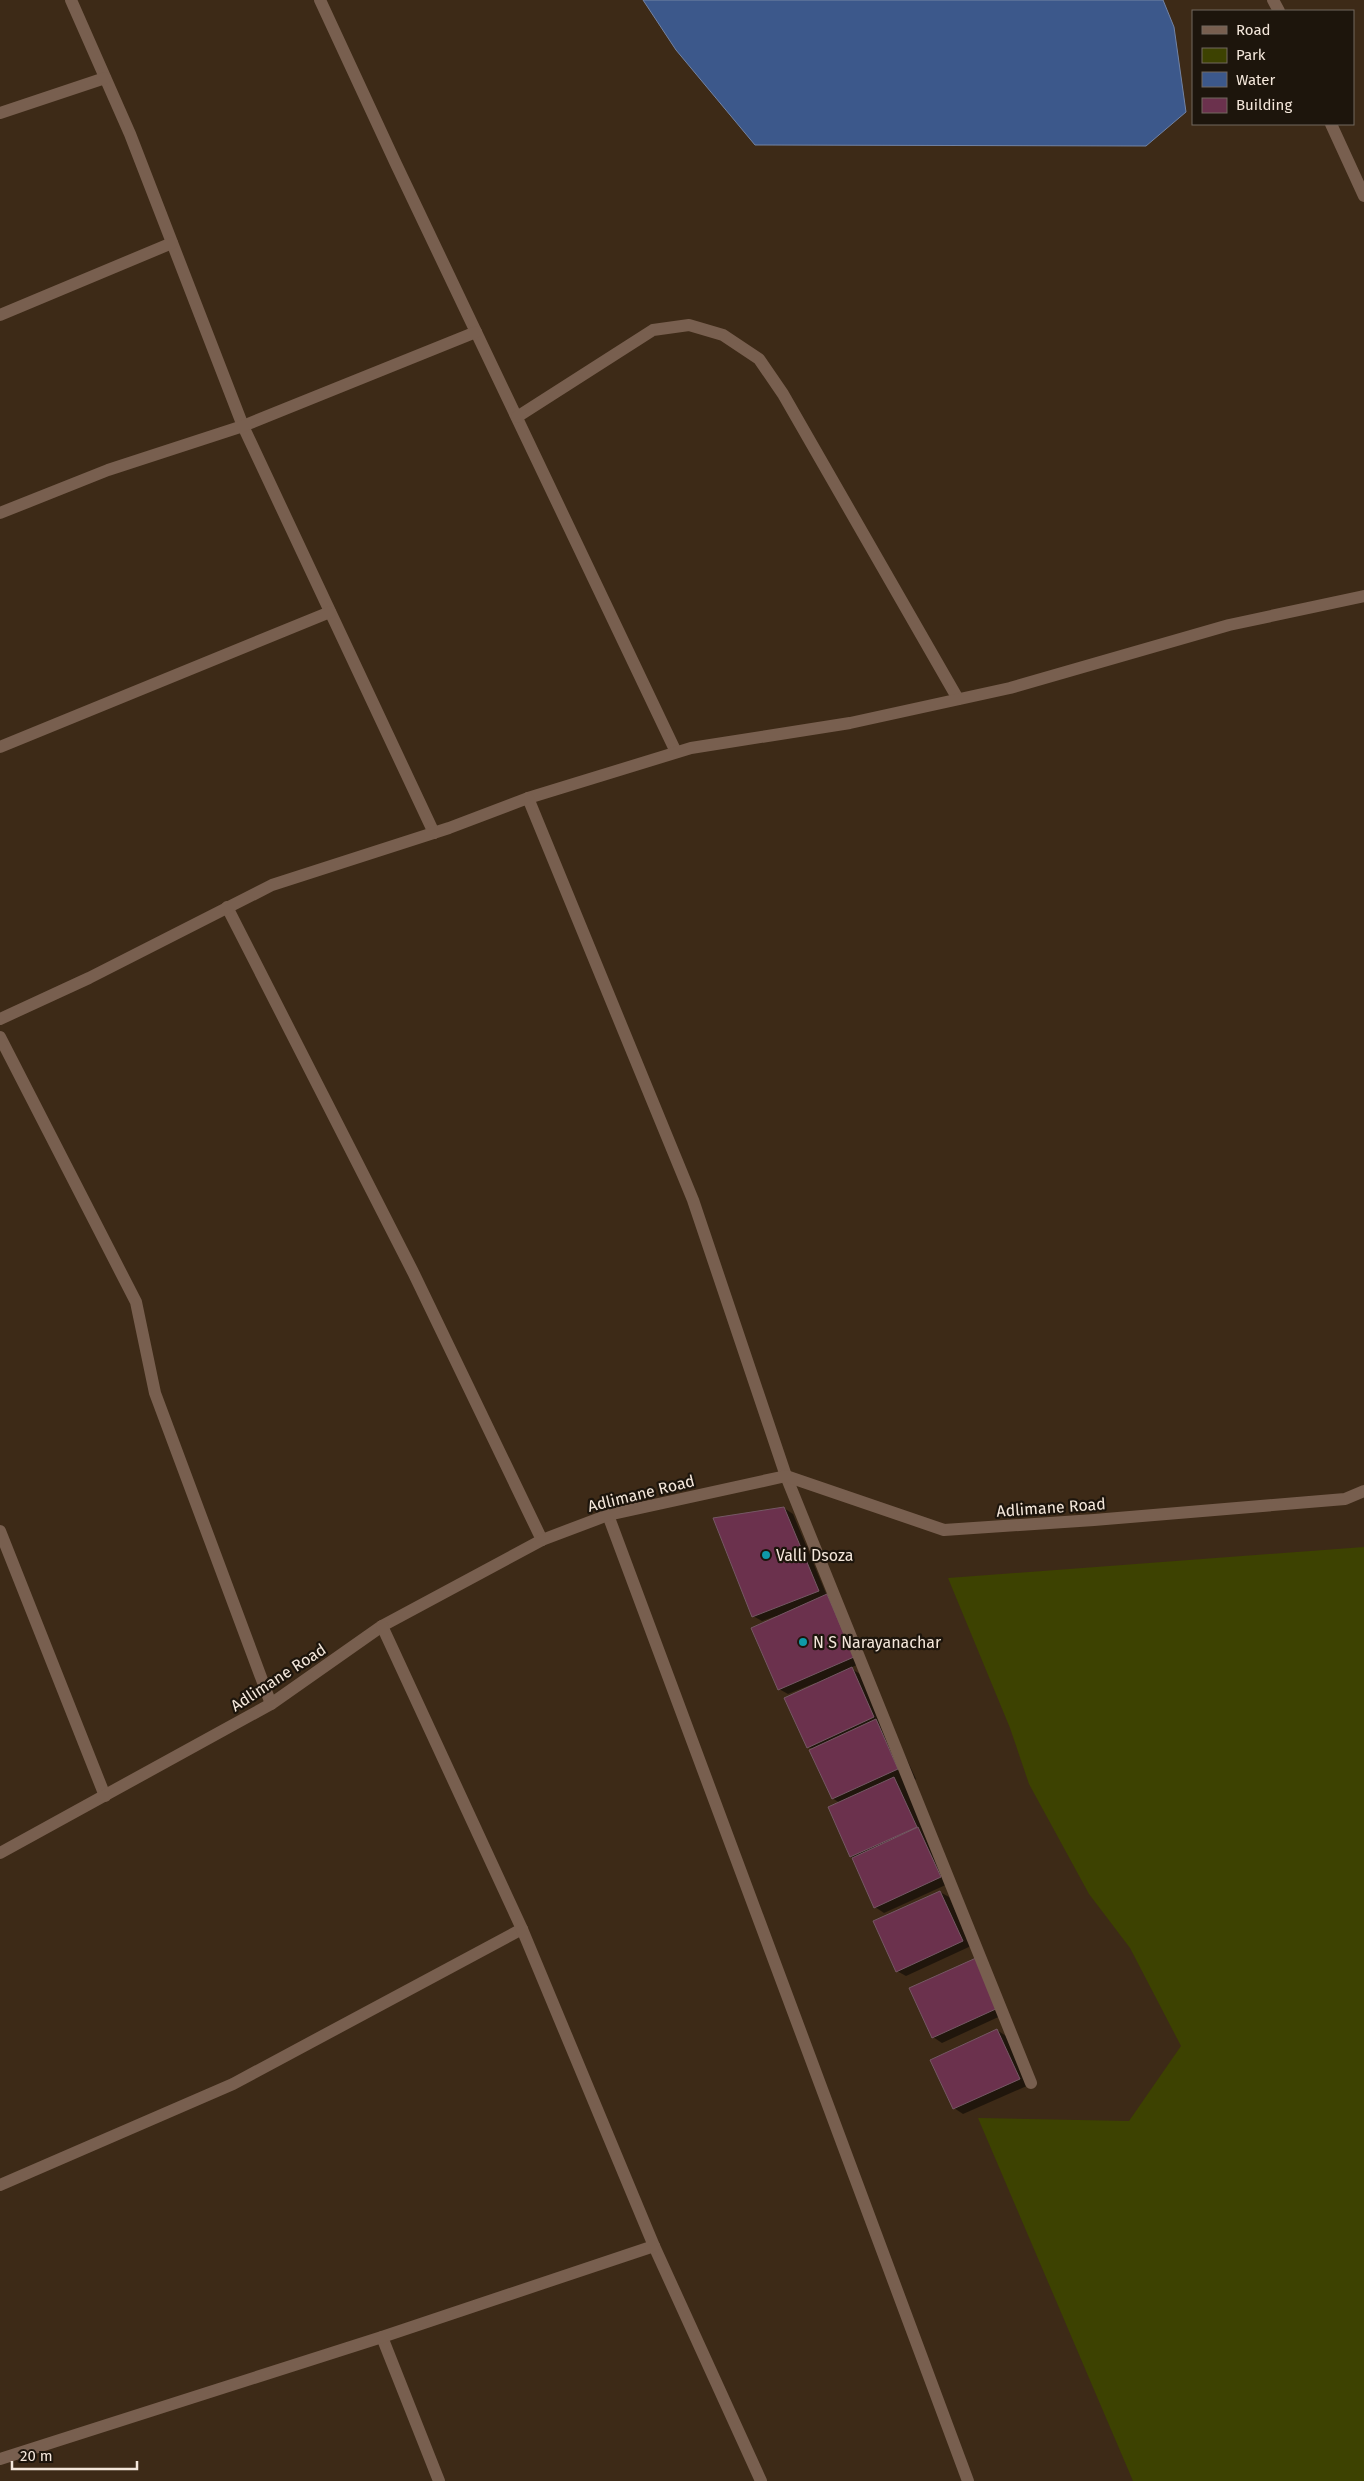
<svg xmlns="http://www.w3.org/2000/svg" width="1364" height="2481" font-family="'Fira Sans',sans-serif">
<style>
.green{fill:#3d4201}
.water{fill:#3c588b;stroke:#7383a3}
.shadow{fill:#0007}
.building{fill:#6b314d;stroke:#755864}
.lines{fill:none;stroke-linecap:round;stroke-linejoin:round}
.minor{stroke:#785f4f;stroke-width:12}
.culture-dot{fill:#0f9aa8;stroke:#1d150c;stroke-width:2}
.labels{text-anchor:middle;stroke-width:4.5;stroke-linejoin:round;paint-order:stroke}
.street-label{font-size:16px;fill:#f4e7db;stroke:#1d150c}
.poi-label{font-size:16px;fill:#f4e7db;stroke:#1d150c;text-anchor:start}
</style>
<rect width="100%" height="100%" fill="#3d2a17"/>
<path class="green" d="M1364,1547V2481H1133L978,2118L1129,2121L1181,2046L1130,1948L1089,1894L1029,1784L1010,1728L948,1578Z"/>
<path class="water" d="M643,0H1163L1174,27L1186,112L1146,146L755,145L676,50Z"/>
<g class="shadow">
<path d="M784,1508L793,1514L827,1596L863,1662L850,1668L870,1680L916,1779L905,1785L950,1883L884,1913L875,1907L851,1856L840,1803L832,1798L813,1749L808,1747L816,1685L815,1683L788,1694L779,1689L777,1618L776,1616L762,1621L753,1616Z"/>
<path d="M940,1892L949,1897L971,1946L906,1976L897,1971Z"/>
<path d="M976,1959L1007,2013L942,2043L933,2037Z"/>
<path d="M997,2030L1006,2036L1029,2085L963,2114L954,2108Z"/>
</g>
<g class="building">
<path d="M784,1507L819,1591L752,1617L713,1518Z"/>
<path d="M827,1594L854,1657L778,1690L751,1628Z"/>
<path d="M852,1667L874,1717L807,1748L784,1698Z"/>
<path d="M876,1719L898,1769L832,1799L809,1750Z"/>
<path d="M894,1777L917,1827L850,1857L828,1807Z"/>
<path d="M918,1827L941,1877L874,1908L852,1858Z"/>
<path d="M940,1891L963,1941L896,1972L873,1921Z"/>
<path d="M976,1958L998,2008L932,2038L909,1988Z"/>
<path d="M997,2029L1020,2079L953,2109L930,2060Z"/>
</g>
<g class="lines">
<g class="minor">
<path d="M71,0L130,134L243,426L434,833"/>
<path d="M320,0L396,164L676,752"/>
<path d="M1273,0L1279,11"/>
<path d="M0,113L105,78"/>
<path d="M1331,124L1364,196"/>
<path d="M0,315L172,243"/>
<path d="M517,417L653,330L689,325L723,335L759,359L783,394L958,699"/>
<path d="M0,513L108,470L243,426L476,332"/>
<path d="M0,747L330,612"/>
<path d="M528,798L691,748L850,723L1010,688L1229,625L1364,596"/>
<path d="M227,907L413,1272L542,1540"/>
<path d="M0,1019L89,978L272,885L449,828L528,798L693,1200L786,1476L1031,2083"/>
<path d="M0,1037L136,1302L155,1393L271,1704"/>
<path d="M608,1515L968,2481"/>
<path d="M0,1531L105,1796"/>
<path d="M0,1853L271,1704L382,1626L542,1540L608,1515L786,1476L944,1530L1094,1520L1345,1499L1364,1491"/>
<path d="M0,2185L233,2084L522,1929"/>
<path d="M654,2246L761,2481"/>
<path d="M382,2337L439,2481"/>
<path d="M0,2459L382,2337L654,2246L522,1929L382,1626"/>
</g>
</g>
<g class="culture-dot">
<circle cx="766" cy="1555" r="5"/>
<circle cx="803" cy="1642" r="5"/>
</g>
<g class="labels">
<g class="street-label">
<text transform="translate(641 1493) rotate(-14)" y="6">Adlimane Road</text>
<text transform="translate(1051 1507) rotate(-4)" y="6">Adlimane Road</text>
<text transform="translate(278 1677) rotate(-33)" y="6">Adlimane Road</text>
</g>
<g class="poi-label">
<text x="776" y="1561">Valli Dsoza</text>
<text x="813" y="1648">N S Narayanachar</text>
</g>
</g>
<rect x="1192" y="10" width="162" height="115" fill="#1d150c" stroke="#73695f"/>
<rect x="1202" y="26" width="25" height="8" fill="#785f4f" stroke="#73695f"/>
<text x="1236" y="35" font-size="15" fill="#f4e7db">Road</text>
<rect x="1202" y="48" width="25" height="15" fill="#3d4201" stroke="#73695f"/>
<text x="1236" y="60" font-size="15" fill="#f4e7db">Park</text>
<rect x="1202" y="72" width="25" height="15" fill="#3c588b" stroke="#73695f"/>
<text x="1236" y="85" font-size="15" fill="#f4e7db">Water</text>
<rect x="1202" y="98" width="25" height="15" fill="#6b314d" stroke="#73695f"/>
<text x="1236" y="110" font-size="15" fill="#f4e7db">Building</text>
<path d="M12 2461v8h125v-8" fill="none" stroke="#f4e7db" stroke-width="2.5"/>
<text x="20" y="2461" font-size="15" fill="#f4e7db" stroke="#1d150c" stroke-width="4" paint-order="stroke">20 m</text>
</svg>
